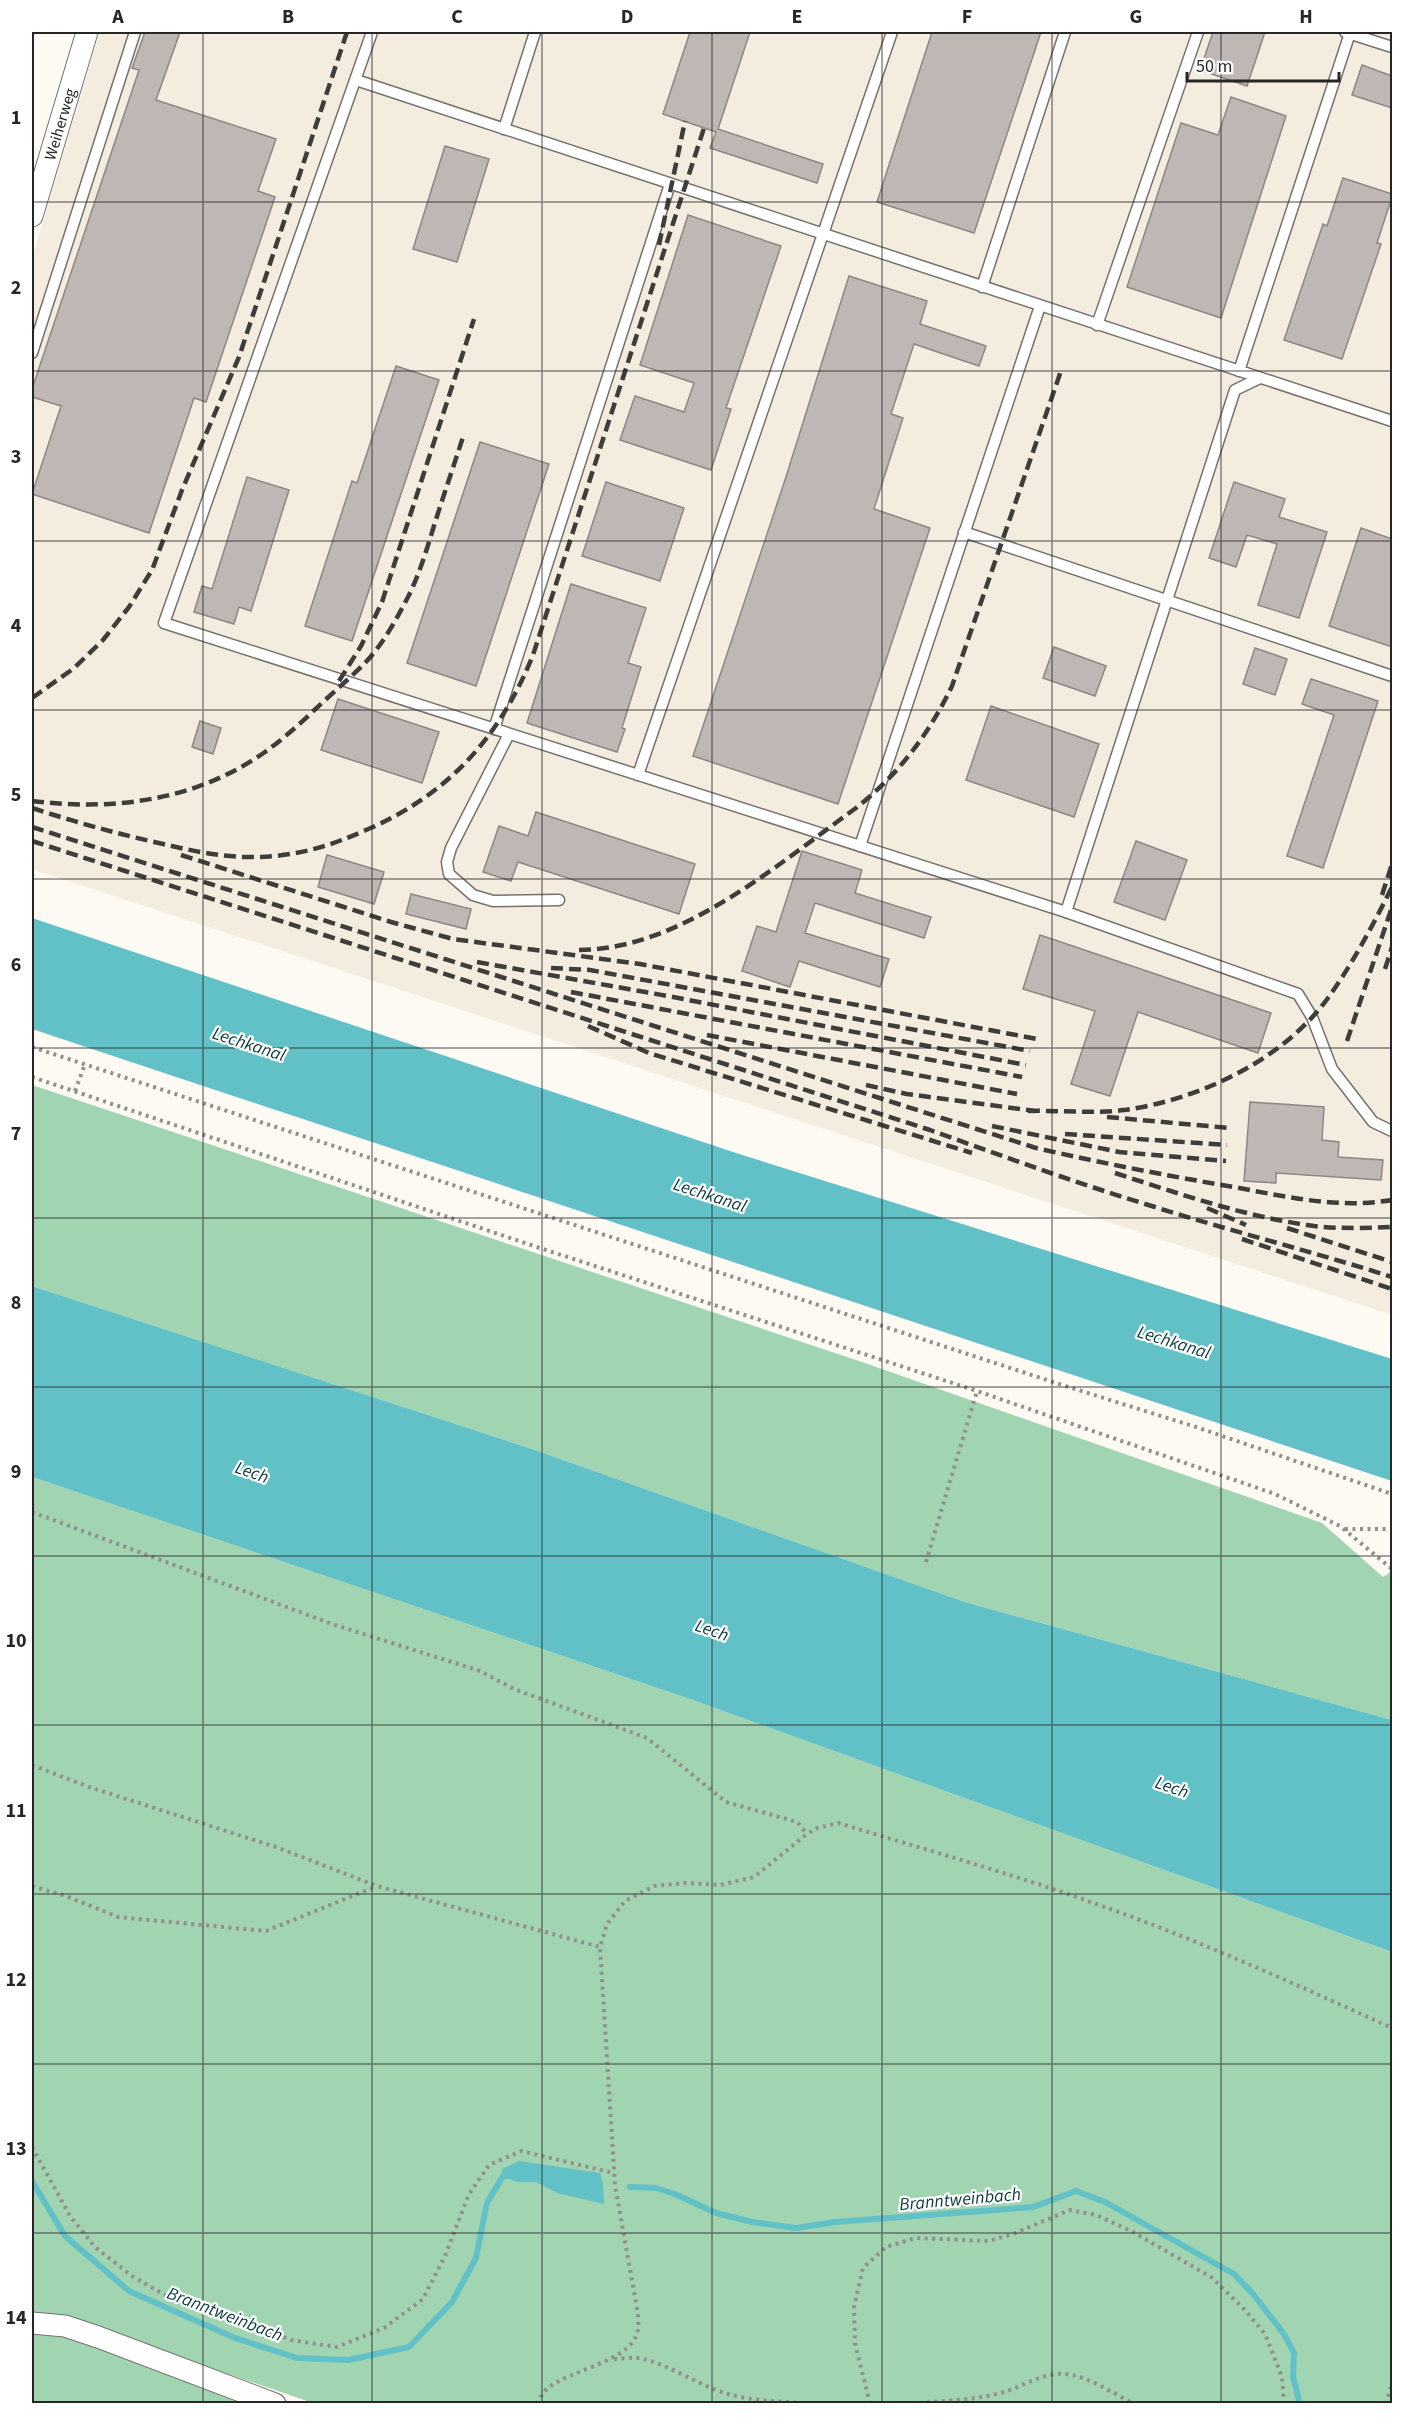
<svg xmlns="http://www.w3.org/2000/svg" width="1424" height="2435" font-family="'Source Sans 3',sans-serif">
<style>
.built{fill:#f4ecdf}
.green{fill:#a1d4b1}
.water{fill:#62c0c7}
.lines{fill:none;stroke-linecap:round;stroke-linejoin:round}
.stream{stroke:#62c0c7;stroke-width:6}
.building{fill:#beb7b4;stroke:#8e8684;stroke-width:1.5}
.service-casing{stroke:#75726c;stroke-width:13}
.minor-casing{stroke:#75726c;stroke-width:23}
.path{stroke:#93908c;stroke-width:4;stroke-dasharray:3 4.5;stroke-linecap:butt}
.service{stroke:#fff;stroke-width:10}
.minor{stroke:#fff;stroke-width:21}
.rail{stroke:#3e3d3a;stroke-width:4.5;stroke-dasharray:12 6;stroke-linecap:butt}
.grid{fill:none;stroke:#272624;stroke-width:1.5;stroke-opacity:0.55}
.labels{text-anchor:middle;stroke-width:4.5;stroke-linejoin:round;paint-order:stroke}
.street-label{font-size:16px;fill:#272624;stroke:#fff}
.water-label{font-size:18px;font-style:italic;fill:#0b393c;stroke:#fff}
.neatline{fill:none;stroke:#272624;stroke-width:2}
.grid-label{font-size:20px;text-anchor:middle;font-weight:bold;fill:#272624}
</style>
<rect width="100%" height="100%" fill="#fdf9f3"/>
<path class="built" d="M100,32H1392V1315L32,869V258Z"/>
<g class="green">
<path d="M32,1085L859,1361L1322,1523L1383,1577L1392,1571V1720L965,1602L532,1449L32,1286Z"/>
<path d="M32,1477L684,1697L1392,1952V2403H313L97,2329L32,2317Z"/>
<path d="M32,2333L63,2336L90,2343L240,2403H32Z"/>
</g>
<g class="water">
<path d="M32,918L739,1154L1392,1359V1481L32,1029Z"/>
<path d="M32,1286L532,1449L965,1602L1392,1720V1952L684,1697L32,1477Z"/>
<path d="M519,2161L600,2173L603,2183L604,2204L557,2193L536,2182H517L503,2176L502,2169Z"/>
</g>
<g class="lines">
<g class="stream">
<path d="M32,2181L65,2236L129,2291L235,2338L297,2358L348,2360L409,2347L452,2302L476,2258L487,2203L503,2176H511"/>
<path d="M630,2187L656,2188L675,2194L716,2213L752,2222L796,2228L835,2222L1033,2207L1076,2191L1105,2202L1234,2274L1253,2294L1284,2334L1294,2353L1293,2377L1300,2404"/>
</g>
</g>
<g class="building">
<path d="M145,32H180L156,100L276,139L258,191L275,197L206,402L194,398L149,533L32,494L61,406L32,397V389L139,70L132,68Z"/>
<path d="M690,32H750L718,129L823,164L817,183L710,148L716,132L663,114Z"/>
<path d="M932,32H1041L974,233L877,202Z"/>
<path d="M1213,32H1265L1247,86L1200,70Z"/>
<path d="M1362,65L1392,76V108L1352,95Z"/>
<path d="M1231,97L1286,116L1221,318L1127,287L1181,123L1218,135Z"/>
<path d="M445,146L489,159L457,262L413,249Z"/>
<path d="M1343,178L1392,194V197L1377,243L1381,244L1342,359L1284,340L1323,224L1327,226Z"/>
<path d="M688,215L781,246L726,408L731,409L711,470L620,440L635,396L684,412L694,383L640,365Z"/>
<path d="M849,276L927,301L920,324L986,346L979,366L914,344L891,414L903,418L874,509L930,528L838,804L693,756L785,480Z"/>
<path d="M396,366L439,380L352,641L305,626L352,481L357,483Z"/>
<path d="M480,442L549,464L476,686L407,663Z"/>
<path d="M247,477L289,490L251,611L239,607L234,624L194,612L202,586L212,589Z"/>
<path d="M606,482L684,508L660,581L582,556Z"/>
<path d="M1234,482L1285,499L1279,517L1327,532L1299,618L1258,605L1277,544L1247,535L1236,567L1209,558Z"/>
<path d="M1361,528L1392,539V647L1329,626Z"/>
<path d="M571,584L646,608L628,663L641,667L622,728L625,729L617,752L527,723Z"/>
<path d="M1054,647L1106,666L1095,696L1043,678Z"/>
<path d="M1255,648L1287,659L1275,695L1243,684Z"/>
<path d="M1311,679L1378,701L1323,868L1287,856L1334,715L1302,704Z"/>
<path d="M338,699L439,732L422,783L321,750Z"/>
<path d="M991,706L1099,744L1074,817L966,780Z"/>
<path d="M200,721L221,728L213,754L192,747Z"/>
<path d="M536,812L695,864L679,914L518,862L511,881L483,872L499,826L528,836Z"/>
<path d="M1136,841L1187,860L1165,920L1114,902Z"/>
<path d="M802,851L862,870L855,893L931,917L924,938L815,903L805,933L889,959L880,987L799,961L790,987L742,971L757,926L776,932Z"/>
<path d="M327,855L384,872L374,904L318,887Z"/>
<path d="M411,894L471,909L466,929L406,914Z"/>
<path d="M1040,935L1271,1013L1258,1053L1138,1012L1110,1096L1071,1084L1095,1011L1023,989Z"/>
<path d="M1250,1102L1324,1107L1322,1140L1339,1142L1338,1157L1383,1160L1381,1180L1276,1173V1183L1244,1181Z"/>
</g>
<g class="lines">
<g class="service-casing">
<g id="service">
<path d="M372,32L164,623L1066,912"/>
<path d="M1345,32L1392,47"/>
<path d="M356,80L1392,421"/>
<path d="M504,129L535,32"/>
<path d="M982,287L1065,32"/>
<path d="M1097,325L1198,32"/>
<path d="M32,353L135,32"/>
<path d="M1239,371L1350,33"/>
<path d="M1260,378L1235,390L1066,912L1298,994L1312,1017L1332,1069L1373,1122L1392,1131"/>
<path d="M964,532L1392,676"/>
<path d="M494,729L670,184"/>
<path d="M509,734L451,848L447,862L449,874L473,895L493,901L559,900"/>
<path d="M638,775L892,32"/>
<path d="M860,846L1040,306"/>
</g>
</g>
<g class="minor-casing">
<g id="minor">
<path id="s1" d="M32,216L87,32"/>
<path d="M32,2323L65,2326L98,2337L275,2404"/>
</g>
</g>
<g class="path">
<path d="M32,1047L1056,1383L1196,1427L1392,1494"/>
<path d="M32,1077L537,1247L977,1391L1275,1494L1340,1526L1392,1569"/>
<path d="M75,1091L85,1064"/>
<path d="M32,1512L332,1624L480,1671L514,1689L647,1738L726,1802L797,1822L807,1834"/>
<path d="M1345,1529H1392"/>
<path d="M926,1562L977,1391"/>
<path d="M32,1765L89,1787L276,1847L377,1886L600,1947L607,1924L625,1901L654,1886L686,1883L720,1885L754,1877L807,1834L817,1828L838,1823C934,1852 1030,1879 1124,1914C1216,1948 1304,1988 1392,2028"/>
<path d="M32,1886L66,1896L118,1917L266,1931L377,1886"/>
<path d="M32,2147L70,2216L95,2247L132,2276L182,2305L240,2320L291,2340L337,2347L384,2328L423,2299L445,2256L469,2194L489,2165L521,2151L614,2173"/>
<path d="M614,2359C622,2359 630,2357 638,2358C666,2362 699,2386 728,2394C756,2402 791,2402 821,2404"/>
<path d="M537,2404C540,2398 543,2392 548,2388C570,2370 630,2361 637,2333C639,2328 638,2320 638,2314L615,2185L600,1947"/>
<path d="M870,2404L855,2343L854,2307L863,2268L886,2247L916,2238L989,2241L1013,2234L1070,2210L1096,2215L1133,2232L1211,2277L1245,2310L1265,2334L1282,2377L1284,2404"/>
<path d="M912,2404C943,2400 973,2401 1004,2392C1024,2386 1043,2372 1066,2374C1087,2376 1115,2394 1134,2404"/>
<path d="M1386,2404L1392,2383"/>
</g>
<use href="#service" class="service"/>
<use href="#minor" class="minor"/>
<g class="rail">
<path d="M659,245L685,121"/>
<path d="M339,681L361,646L382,602L474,319"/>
<path d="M32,698L73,669L103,640L129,607L152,570L182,490L239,357L347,32"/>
<path d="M32,801C114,811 195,801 265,752C286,737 305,719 323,702C337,689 351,677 363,665C382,646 396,620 408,597C419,575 426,552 433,529C443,497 454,465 464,434"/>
<path d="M32,808C75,822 118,834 163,844C193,851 225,858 257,857C298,856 330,846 366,830C448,795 500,737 533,655L704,128"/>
<path d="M32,827L1036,1148C1102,1163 1168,1176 1234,1187C1287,1197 1339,1209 1392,1200"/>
<path d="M32,841L930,1130C1005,1157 1079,1184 1155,1207C1234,1232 1314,1252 1392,1277"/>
<path d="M181,855L391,922L453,939L640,964L1037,1039"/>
<path d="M1382,895L1392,864"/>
<path d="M579,950C680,950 778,864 856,808C898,775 929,734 952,686L1062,368"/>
<path d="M477,962L673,997L1026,1065"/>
<path d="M551,968L590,970L1030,1051"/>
<path d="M1385,969L1392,947"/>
<path d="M571,992L1022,1077"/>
<path d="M588,1026L649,1053L972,1153"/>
<path d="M707,1035L1017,1094"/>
<path d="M1347,1041L1392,907"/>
<path d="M866,1085L907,1094L1035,1111"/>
<path d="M1028,1111C1059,1110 1093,1114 1124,1110C1199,1100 1283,1060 1328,998C1353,963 1373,925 1392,887"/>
<path d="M1107,1117L1230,1128"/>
<path d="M992,1126L1119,1152L1226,1161"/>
<path d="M1065,1134L1227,1145"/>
<path d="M1115,1173C1180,1194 1246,1217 1314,1226C1340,1229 1367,1228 1392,1227"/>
<path d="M1207,1208L1246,1225"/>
<path d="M1287,1228L1392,1262"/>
<path d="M1242,1239L1392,1289"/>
</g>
</g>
<path class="grid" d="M203,32V2404M372,32V2404M542,32V2404M712,32V2404M882,32V2404M1052,32V2404M1221,32V2404M32,202H1392M32,371H1392M32,541H1392M32,710H1392M32,879H1392M32,1048H1392M32,1218H1392M32,1387H1392M32,1556H1392M32,1725H1392M32,1894H1392M32,2064H1392M32,2233H1392"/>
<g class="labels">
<g class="street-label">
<text dy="6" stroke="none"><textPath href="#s1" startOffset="96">Weiherweg</textPath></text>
</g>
<g class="water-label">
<text transform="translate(249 1044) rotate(18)" y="6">Lechkanal</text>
<text transform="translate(710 1195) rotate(18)" y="6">Lechkanal</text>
<text transform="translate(1174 1342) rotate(17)" y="6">Lechkanal</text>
<text transform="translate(252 1472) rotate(19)" y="6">Lech</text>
<text transform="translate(712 1630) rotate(19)" y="6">Lech</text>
<text transform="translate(1172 1787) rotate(19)" y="6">Lech</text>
<text transform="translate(960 2199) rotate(-5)" y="6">Branntweinbach</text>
<text transform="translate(225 2314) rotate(21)" y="6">Branntweinbach</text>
</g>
</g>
<rect width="1424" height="2435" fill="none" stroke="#ffffff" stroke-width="66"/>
<path d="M1187 72v9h152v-9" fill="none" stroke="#272624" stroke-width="3"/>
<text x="1196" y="72" font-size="18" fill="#272624" stroke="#ffffff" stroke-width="4.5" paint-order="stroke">50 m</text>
<rect x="33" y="33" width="1358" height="2369" class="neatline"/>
<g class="grid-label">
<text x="118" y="23">A</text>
<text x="288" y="23">B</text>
<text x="457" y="23">C</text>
<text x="627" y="23">D</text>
<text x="797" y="23">E</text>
<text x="967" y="23">F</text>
<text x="1136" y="23">G</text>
<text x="1306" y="23">H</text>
<text x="16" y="124">1</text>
<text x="16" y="294">2</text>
<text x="16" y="463">3</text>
<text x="16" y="632">4</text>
<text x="16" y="801">5</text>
<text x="16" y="971">6</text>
<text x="16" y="1140">7</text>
<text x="16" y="1309">8</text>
<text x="16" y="1478">9</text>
<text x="16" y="1647">10</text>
<text x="16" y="1817">11</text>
<text x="16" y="1986">12</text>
<text x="16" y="2155">13</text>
<text x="16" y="2324">14</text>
</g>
</svg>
